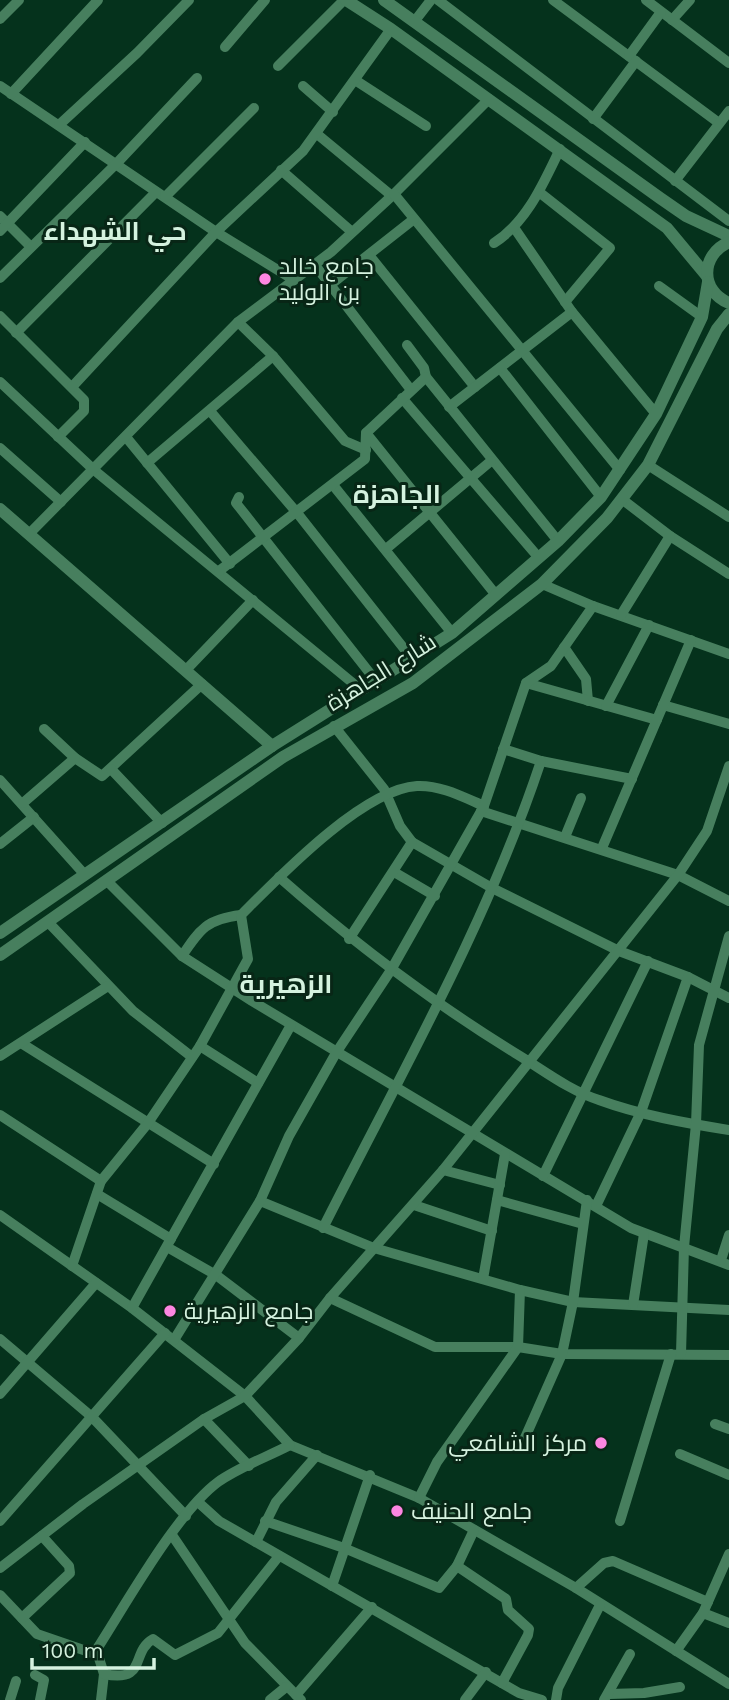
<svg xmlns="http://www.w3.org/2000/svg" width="729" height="1700" font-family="'Work Sans',Cairo,sans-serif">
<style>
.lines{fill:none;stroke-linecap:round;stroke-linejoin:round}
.minor{stroke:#477f5e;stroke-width:10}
.tertiary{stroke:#477f5e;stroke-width:12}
.poi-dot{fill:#fd86e1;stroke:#082616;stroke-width:2.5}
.labels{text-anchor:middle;stroke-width:6;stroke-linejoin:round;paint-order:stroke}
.poi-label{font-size:23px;fill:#d5f2df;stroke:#082616;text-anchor:start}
.street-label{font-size:23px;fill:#d5f2df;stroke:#082616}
.quarter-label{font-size:26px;font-weight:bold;fill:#d5f2df;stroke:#082616}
</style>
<rect width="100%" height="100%" fill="#05321c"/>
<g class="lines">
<g class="minor">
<path d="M438,0L729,221"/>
<path d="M553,0L719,123"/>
<path d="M646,0L729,63"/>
<path d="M0,19L19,0"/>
<path d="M672,20L690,0"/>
<path d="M414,22L431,0"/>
<path d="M225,47L265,0"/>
<path d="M629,56L661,12"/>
<path d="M278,66L344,0"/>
<path d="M355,80L426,126"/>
<path d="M0,86L216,232L294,280L331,252L394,194L489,99"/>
<path d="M303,86L333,112"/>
<path d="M11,94L98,0"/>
<path d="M593,119L636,61"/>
<path d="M59,125L137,53L189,0"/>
<path d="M317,134L392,196"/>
<path d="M281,170L352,232"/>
<path d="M675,181L729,111"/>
<path d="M539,192L610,248L565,302"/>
<path d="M394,194L620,470"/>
<path d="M165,197L254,108"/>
<path d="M0,216L30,246"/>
<path d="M515,229L572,312L656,414"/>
<path d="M0,231L85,142"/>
<path d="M494,243C527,222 543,184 560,149"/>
<path d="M369,255L475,387"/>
<path d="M315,265L411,390"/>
<path d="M0,278L117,163L197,78"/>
<path d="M330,285L414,219"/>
<path d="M659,286L702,317"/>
<path d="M0,316L84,400V411L58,437"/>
<path d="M238,322L273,356L345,441L366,450"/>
<path d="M16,333L156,192"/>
<path d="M407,345L424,368L426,377L558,541"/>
<path d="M500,368L601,497"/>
<path d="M0,382L94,470L360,689"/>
<path d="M72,387L216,232L303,151L391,29"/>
<path d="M402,398L539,558"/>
<path d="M449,407L572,312"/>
<path d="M210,411L298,514L413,660"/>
<path d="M366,433L496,595"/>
<path d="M126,437L230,564"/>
<path d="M0,448L61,502"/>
<path d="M147,463L273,356"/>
<path d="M648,465L729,517"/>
<path d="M333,485L452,633"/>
<path d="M239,497L236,503L240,508L376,681"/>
<path d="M623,500L670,536L729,574"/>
<path d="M29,534L238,322L294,280"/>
<path d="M386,549L491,461"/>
<path d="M219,571L365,459L366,433L426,377"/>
<path d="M542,584L593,606L729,654"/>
<path d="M621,615L670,536"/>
<path d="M564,647L586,679L588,701"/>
<path d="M186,670L253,600"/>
<path d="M526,683L657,720"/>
<path d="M663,705L729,724"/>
<path d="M606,706L649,625"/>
<path d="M334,726L384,789L400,826L412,842L492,888L619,951L688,977L729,998"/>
<path d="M44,729L75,758L102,776L202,684"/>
<path d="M503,749L541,761L632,779"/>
<path d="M111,769L162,823"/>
<path d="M0,780L85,875"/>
<path d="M23,803L75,758"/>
<path d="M481,811L678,875L729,901"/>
<path d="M565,837L581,798"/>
<path d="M0,844L34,817"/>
<path d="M602,848L691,640"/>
<path d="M394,872L435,896"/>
<path d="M279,877C355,944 429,1000 515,1053C542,1069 568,1090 599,1100C640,1115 685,1123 729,1130"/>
<path d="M107,881L182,956L252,1001L631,1228L729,1265"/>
<path d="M48,922L133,1011L192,1057"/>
<path d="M349,939L412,842"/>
<path d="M182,956C200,929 207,919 241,915"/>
<path d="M21,1043L214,1164"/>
<path d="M200,1046L258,1083"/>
<path d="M0,1056L108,986"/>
<path d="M0,1115L101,1181"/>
<path d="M443,1170L500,1185"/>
<path d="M543,1176L648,961"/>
<path d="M97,1194L171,1239"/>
<path d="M497,1200L583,1224"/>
<path d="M260,1201L374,1248L520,1290L573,1302L729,1310"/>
<path d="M414,1205L492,1231"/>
<path d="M596,1206L641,1112L688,977"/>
<path d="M0,1215L132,1308L245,1396L290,1445L419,1498L576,1588L729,1684"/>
<path d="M323,1228C400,1075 487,924 541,761"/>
<path d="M167,1247L216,1275L299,1338"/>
<path d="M721,1260L729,1235"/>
<path d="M72,1266L101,1181L148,1123L200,1046L248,959L241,915C279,877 363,789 417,786C441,785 463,797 484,806"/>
<path d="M483,1279L505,1154"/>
<path d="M330,1298L435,1347H518L562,1354L729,1355"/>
<path d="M633,1305L644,1234"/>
<path d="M132,1308L291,1025"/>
<path d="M0,1339L92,1417L186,1516"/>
<path d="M174,1340L260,1201L289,1136L336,1053L391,970L484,806L526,683L551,666L593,606"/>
<path d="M681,1354L684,1247L696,1124L699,1045L729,936"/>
<path d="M0,1394L96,1283"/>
<path d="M204,1419L249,1466"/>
<path d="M715,1424L729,1429"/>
<path d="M520,1449L562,1354L573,1302L587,1200"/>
<path d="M680,1454L729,1475"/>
<path d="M419,1498L437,1462L518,1347L520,1290"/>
<path d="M198,1502L219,1521L519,1693L542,1700"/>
<path d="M0,1521L165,1333"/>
<path d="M265,1521L344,1548L439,1588L457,1566"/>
<path d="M620,1521L671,1354"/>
<path d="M474,1530L457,1566L506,1599L508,1610L529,1629L528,1635L502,1683"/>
<path d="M172,1535L245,1643L301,1700"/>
<path d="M256,1542L276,1502L317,1455"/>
<path d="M0,1568L83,1504L204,1419L245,1396L299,1338L330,1298L443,1170L678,875L707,831L729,766"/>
<path d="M332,1586L370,1475"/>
<path d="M576,1588L604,1563L613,1561L708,1602"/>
<path d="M0,1595L37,1634L98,1655L104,1674L101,1700"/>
<path d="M703,1613L729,1623"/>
<path d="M22,1618L70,1573L69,1566L42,1536"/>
<path d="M676,1651L703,1613L729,1554"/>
<path d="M95,1652C125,1606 176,1513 218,1482C239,1467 267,1457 290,1445"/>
<path d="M104,1674C148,1683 130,1652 153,1639L175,1655L218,1633L279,1556"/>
<path d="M35,1675L44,1680L40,1700"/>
<path d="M609,1694L644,1693L680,1687"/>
<path d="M296,1695L372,1607"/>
<path d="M10,1700L16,1681"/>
<path d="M270,1700L286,1687"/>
<path d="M465,1700L486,1672"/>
<path d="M556,1700L558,1688L600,1605"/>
<path d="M604,1700L630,1654"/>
</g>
<g class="tertiary">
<path d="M346,0L391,29L667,228L706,275"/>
<path d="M384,0L660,198L686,216L729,236"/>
<path d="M729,242C700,255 700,291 729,303"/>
<path d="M0,509L272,746"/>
<path d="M0,933L272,746L452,633L558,541L601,497L656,414L702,317L708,282"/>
<path d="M0,955L283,757L413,683L542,584L607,518L648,465L717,329L729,314"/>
</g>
</g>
<g class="poi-dot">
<circle cx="265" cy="279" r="7"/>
<circle cx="170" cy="1311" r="7"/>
<circle cx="601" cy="1443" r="7"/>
<circle cx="397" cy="1511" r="7"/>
</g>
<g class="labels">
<g class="poi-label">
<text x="279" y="274">جامع خالد<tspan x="279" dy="26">بن الوليد</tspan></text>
<text x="184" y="1319">جامع الزهيرية</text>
<text x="587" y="1451" text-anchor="end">مركز الشافعي</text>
<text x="411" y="1519">جامع الحنيف</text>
</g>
<g class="street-label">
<text transform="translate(381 672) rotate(-32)" y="8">شارع الجاهزة</text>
</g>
<g class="quarter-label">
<text x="115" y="240">حي الشهداء</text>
<text x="397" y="503">الجاهزة</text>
<text x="286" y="993">الزهيرية</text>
</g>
</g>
<path d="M32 1658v10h122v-10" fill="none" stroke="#d5f2df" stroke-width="3.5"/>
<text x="42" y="1658" font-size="21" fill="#d5f2df" stroke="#082616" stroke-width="5" paint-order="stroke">100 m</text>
</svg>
